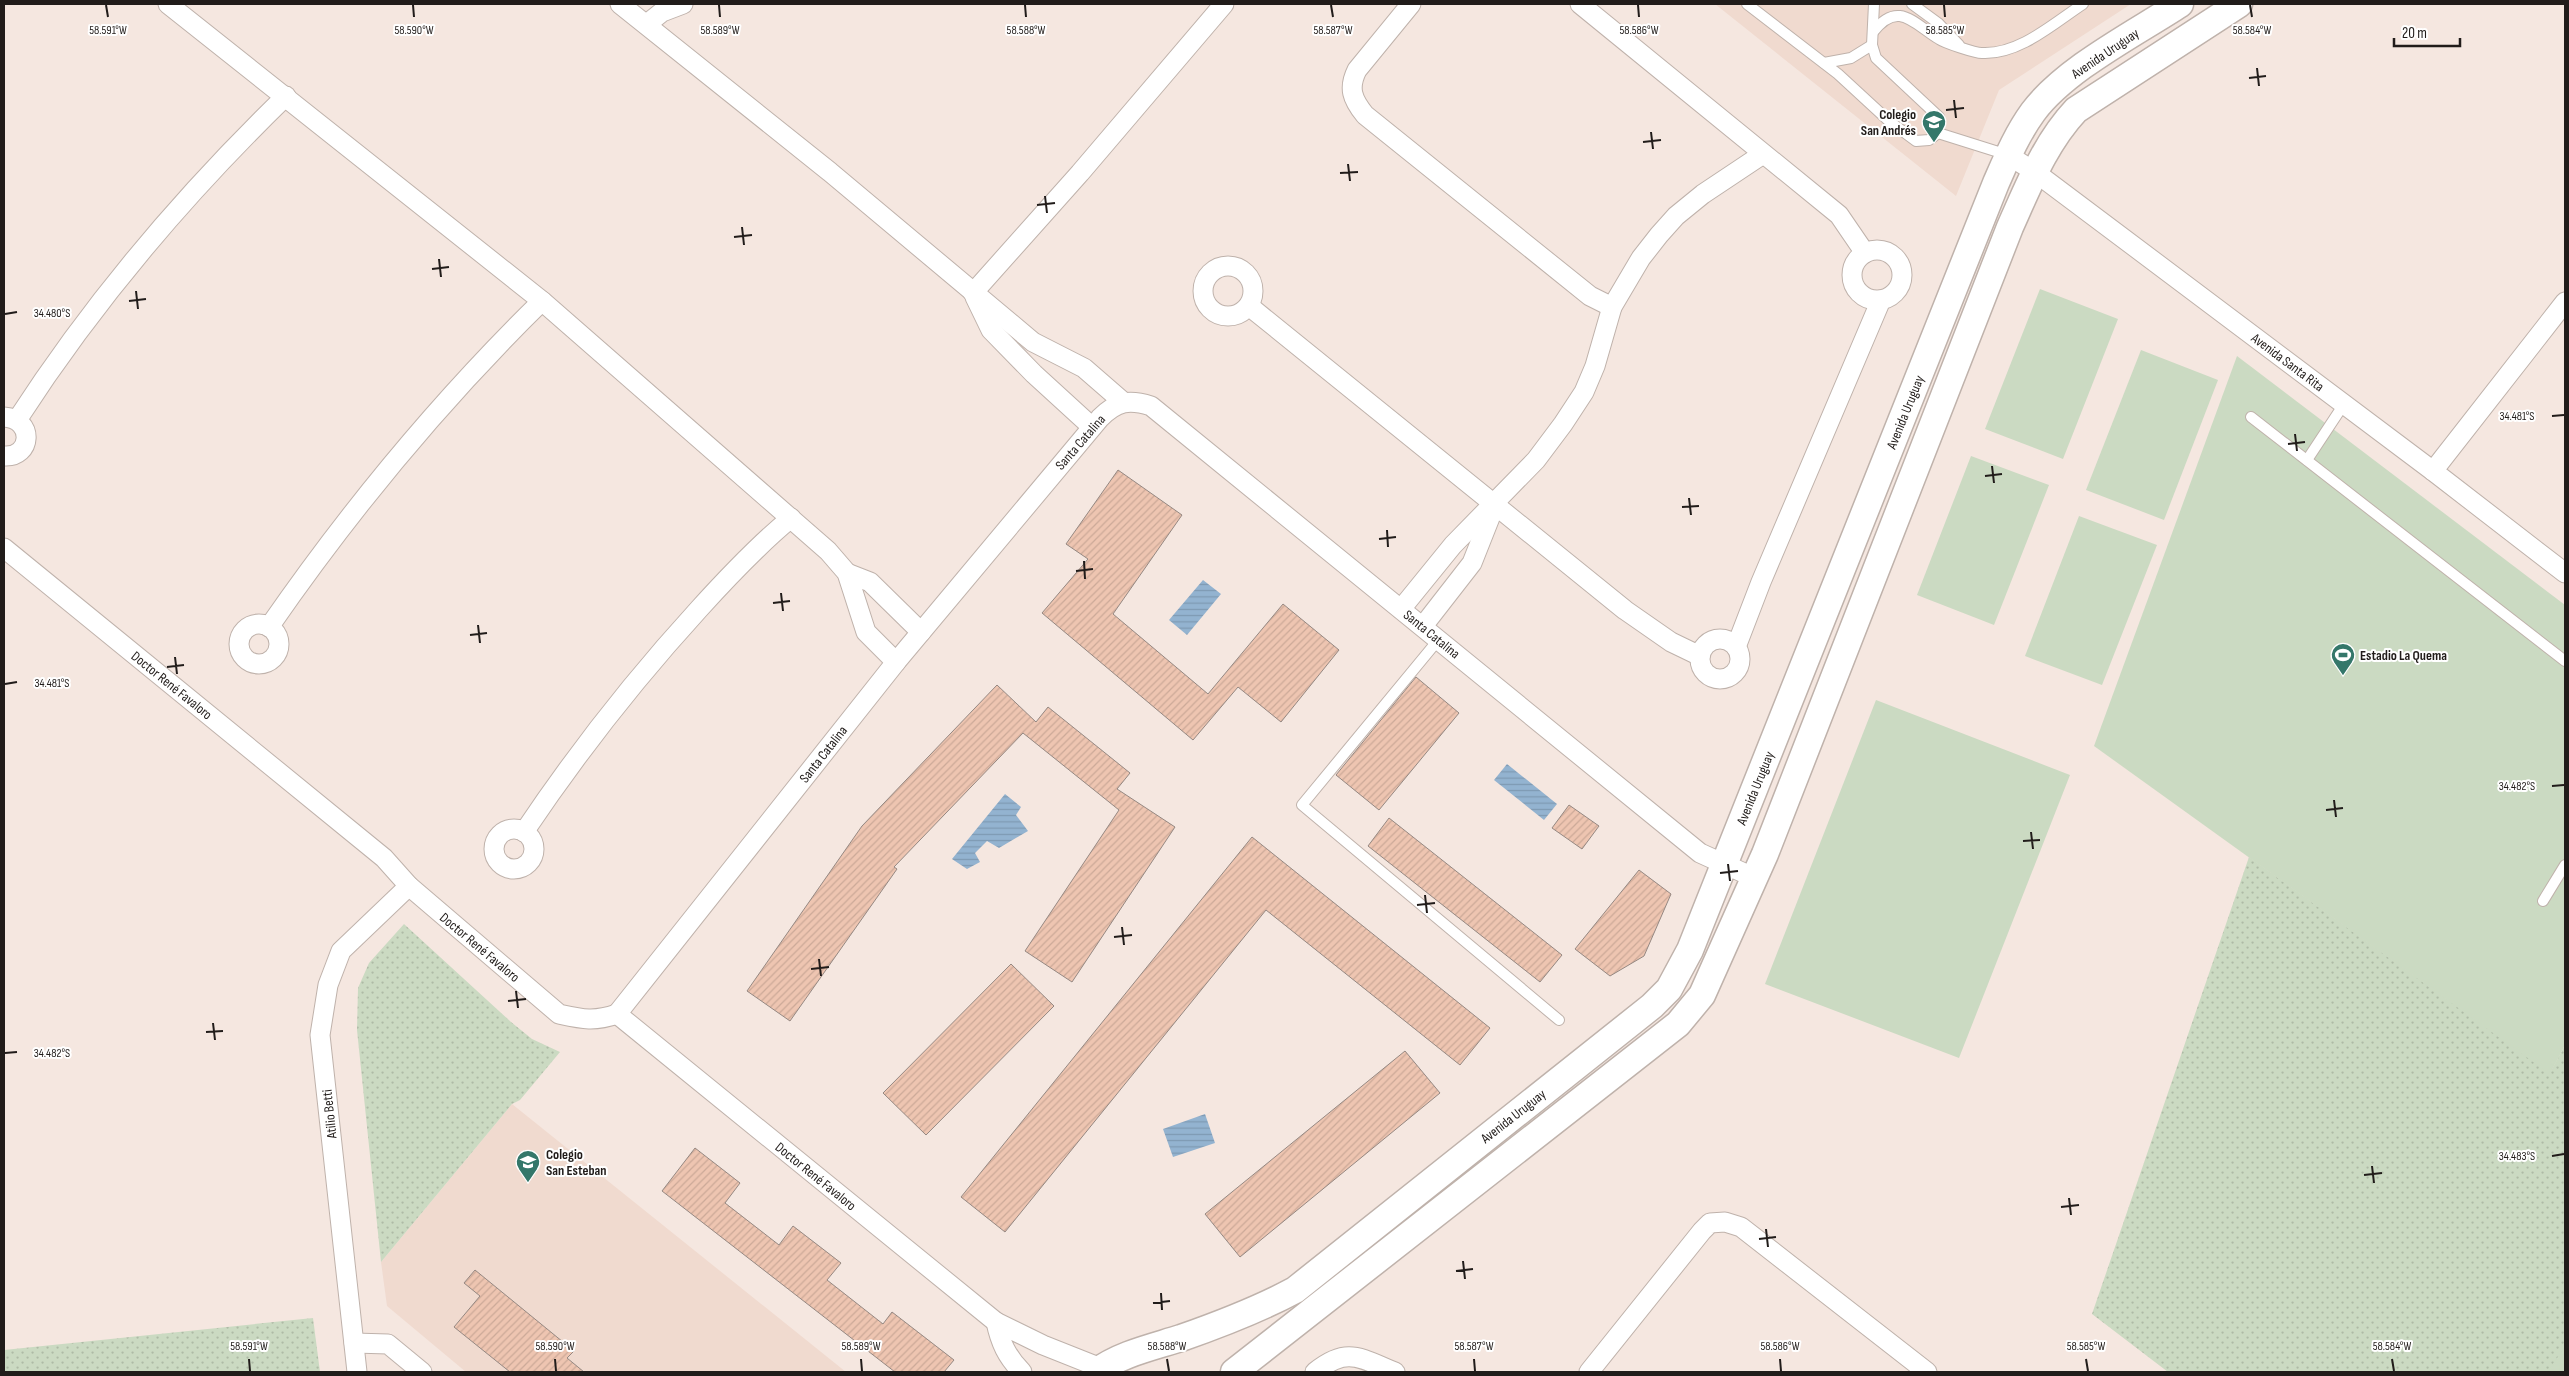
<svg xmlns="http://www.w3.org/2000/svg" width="2569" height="1376" font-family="'Sofia Sans Condensed',sans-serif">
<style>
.built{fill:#f0dacf}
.grass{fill:url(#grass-dots)}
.garden{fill:#cbdac2}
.water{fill:url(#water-rules)}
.building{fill:url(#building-hatch);stroke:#958882}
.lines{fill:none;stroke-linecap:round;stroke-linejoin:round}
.lane-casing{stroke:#bfb2ab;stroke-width:12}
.street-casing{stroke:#bfb2ab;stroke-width:21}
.secondary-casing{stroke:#bfb2ab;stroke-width:29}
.lane{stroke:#fff;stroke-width:10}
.street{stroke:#fff;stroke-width:19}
.secondary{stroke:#fff;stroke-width:26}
.ticks{fill:none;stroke:#211c1a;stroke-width:2}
.labels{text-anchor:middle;stroke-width:4;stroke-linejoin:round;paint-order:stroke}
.street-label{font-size:14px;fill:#211c1a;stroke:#fff}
.poi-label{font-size:14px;font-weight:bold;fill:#211c1a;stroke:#fff;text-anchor:start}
.ticks-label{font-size:12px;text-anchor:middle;fill:#211c1a;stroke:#fff;stroke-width:4;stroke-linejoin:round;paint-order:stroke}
</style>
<defs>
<pattern id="grass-dots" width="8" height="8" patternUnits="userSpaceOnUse" patternTransform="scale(1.25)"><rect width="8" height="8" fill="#cbdac2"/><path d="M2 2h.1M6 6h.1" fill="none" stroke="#aebaa6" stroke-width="1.8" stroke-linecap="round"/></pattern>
<pattern id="water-rules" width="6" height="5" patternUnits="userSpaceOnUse" patternTransform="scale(1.25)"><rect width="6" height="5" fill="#93b3d0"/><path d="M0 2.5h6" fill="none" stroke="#7e99b2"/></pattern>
<pattern id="building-hatch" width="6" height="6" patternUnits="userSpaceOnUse" patternTransform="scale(1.25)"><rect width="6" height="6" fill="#eec5b1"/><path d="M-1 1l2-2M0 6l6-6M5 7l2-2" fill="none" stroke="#cca998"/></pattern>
</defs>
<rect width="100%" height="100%" fill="#f5e7e0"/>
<g class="built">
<path d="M1715,4H2131L1999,90L1956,196Z"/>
<path d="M512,1104L846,1372H466L387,1306L381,1262Z"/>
</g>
<g class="grass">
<path d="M2249,857L2550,1073L2565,1045V1372H2168L2092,1314Z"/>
<path d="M404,924L511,1022L532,1039L560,1052L520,1100L512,1104L381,1262L357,1030L358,988L369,963Z"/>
<path d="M313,1318L320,1372H4V1350Z"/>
</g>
<g class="garden">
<path d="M2040,289L2118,319L2063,459L1985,429Z"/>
<path d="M2141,350L2218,380L2164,520L2086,490Z"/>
<path d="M2237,356L2565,605V1045L2550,1074L2094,746Z"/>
<path d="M1971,456L2049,485L1994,625L1917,595Z"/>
<path d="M2079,516L2157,545L2102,685L2025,656Z"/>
<path d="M1876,700L2070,775L1959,1058L1765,984Z"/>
<path d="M2565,1347V1372H2547Z"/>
</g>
<g class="water">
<path d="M1203,580L1221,594L1187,635L1169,620Z"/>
<path d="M1507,764L1557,804L1544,820L1494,780Z"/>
<path d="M1005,794L1021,807L1016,815L1028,831L999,848L987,841L975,853L980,862L967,869L952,859Z"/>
<path d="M1205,1114L1215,1143L1173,1157L1163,1129Z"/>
</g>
<g class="building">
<path d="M1118,470L1182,515L1113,614L1208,694L1283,604L1339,650L1281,722L1238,687L1193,740L1042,613L1088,559L1066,544Z"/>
<path d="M1416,677L1459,713L1379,810L1336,775Z"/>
<path d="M997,685L1036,722L1048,707L1130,773L1117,789L1175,827L1072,982L1025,951L1119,810L1023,733L894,867L897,869L790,1021L747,991L862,826Z"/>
<path d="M1569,805L1599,826L1582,849L1552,828Z"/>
<path d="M1389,818L1562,955L1540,982L1368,846Z"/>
<path d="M1252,837L1490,1028L1460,1065L1266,910L1005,1232L961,1197Z"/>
<path d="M1639,870L1671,894L1644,956L1610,976L1575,949Z"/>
<path d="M1011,964L1054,1006L926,1135L883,1093Z"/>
<path d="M1405,1051L1440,1093L1240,1257L1205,1214Z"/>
<path d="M695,1148L740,1183L725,1203L779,1245L793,1226L841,1263L827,1280L883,1324L892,1312L954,1360L944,1372H895L662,1191Z"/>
<path d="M475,1270L574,1351L567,1358L584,1372H510L454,1327L480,1296L464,1283Z"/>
</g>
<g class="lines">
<g class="lane-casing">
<g id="lane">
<path d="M1747,4L1838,74L1889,121L1916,141L1929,140L1938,133L1939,117L1876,58L1872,45L1874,4"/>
<path d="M1912,4L1938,23L1959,45"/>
<path d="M1873,32C1898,0 1913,23 1939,39C1945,43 1975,53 1982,53C2019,55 2054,23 2083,4"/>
<path d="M1824,63L1851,58L1872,45"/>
<path d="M1938,133L2008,155"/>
<path d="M2251,417L2565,661"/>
<path d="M2307,460L2344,404"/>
<path d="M1439,639L1302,805L1559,1020"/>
<path d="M2543,901L2565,865"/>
</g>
</g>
<g class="street-casing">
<g id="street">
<path d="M168,4L542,301L828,551L847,573L866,632L896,662"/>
<path d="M620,4L830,172L1033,342L1084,368L1122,401"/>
<path d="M1411,4L1357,70C1348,88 1352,99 1365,115L1590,296L1612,307"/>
<path d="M1580,4L1839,215L1865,253"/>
<path d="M647,24L662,12L683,4"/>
<path d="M2008,155L2035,172L2433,471L2565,573"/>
<circle cx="1877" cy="275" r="25"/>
<circle cx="1228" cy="291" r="25"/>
<path d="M973,293L1080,173L1224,4"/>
<path d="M975,297L991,330L1034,374L1092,427"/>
<path d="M1249,306L1625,610L1671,642L1700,656"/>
<path d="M4,417C35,419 32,458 4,456"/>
<path d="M17,420C92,304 187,192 286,96"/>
<path d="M2433,471L2565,302"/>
<path d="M4,548L384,858L409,886L559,1014C582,1019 594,1022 617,1014"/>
<path d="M847,573L870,582L921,632"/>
<path d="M1401,609L1453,545L1536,460L1563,424L1584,392L1595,366L1612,307L1641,258L1659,235L1676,216L1703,194L1763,154"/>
<circle cx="259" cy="644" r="20"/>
<path d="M1423,626L1472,563L1493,510"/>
<path d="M269,627C350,510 441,400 542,301"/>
<circle cx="1720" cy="659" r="20"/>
<path d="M1736,647L1761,582L1881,300"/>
<circle cx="514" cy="849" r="20"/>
<path d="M524,832C577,753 635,679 699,609C728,577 757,546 791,518"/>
<path d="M617,1014L896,662L1100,418C1117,401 1129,399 1151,406L1700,853L1755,878"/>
<path d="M617,1014L996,1322"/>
<path d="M354,1343L388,1344L422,1372"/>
<path d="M357,1372L320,1035L328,985L341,951L409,886"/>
<path d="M1022,1372C1007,1357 1000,1342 996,1322L1043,1345L1111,1372"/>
<path d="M1315,1372C1347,1346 1360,1358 1395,1372"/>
<path d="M1589,1372L1702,1231L1710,1223L1725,1222L1741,1227L1927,1372"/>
</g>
</g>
<g class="secondary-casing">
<g id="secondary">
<path d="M1096,1372C1120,1354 1153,1347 1181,1338C1221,1324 1258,1310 1295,1290L1652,1006L1669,989L1690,950L1996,183C2007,158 2017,134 2033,112C2065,69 2134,34 2180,4"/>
<path d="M1234,1372L1678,1024L1702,995L1765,854L2010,227C2029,185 2045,143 2076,110L2239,4"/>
</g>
</g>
<use href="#lane" class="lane"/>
<use href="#street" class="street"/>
<use href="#secondary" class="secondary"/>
</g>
<path class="ticks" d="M106,5L108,17M413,5L414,17M719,5L720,17M1025,5L1026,17M1331,5L1333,17M1638,5L1639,17M1944,5L1945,17M2250,5L2252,17M2257,68L2259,86M2249,78L2266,76M1954,100L1956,118M1946,110L1964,108M1651,132L1653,149M1643,142L1661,140M1348,164L1350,181M1340,173L1358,172M1045,196L1047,213M1037,205L1055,203M742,227L744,245M734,237L752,235M439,259L441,277M432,269L449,267M136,291L138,309M129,301L146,299M5,314L17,312M2552,416L2564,415M2295,434L2297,451M2288,444L2305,442M1992,466L1994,483M1985,476L2002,474M1689,498L1691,515M1682,507L1699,506M1387,530L1388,547M1379,539L1396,537M1084,561L1085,579M1076,571L1093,569M781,593L783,611M773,603L790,601M478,625L480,643M470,635L487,633M175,657L177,674M167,667L184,665M5,684L17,682M2552,786L2564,785M2334,800L2336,817M2326,810L2343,808M2031,832L2033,849M2023,841L2040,840M1728,864L1730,881M1720,873L1738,871M1425,895L1427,913M1417,905L1435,903M1122,927L1124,945M1114,937L1132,935M819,959L821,976M811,969L829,967M516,991L518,1008M508,1001L526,999M213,1023L215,1040M206,1032L223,1031M5,1053L17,1052M2552,1156L2564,1154M2372,1166L2374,1183M2364,1175L2382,1173M2069,1198L2071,1215M2061,1207L2079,1205M1766,1229L1768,1247M1759,1239L1776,1237M1463,1261L1465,1279M1456,1271L1473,1269M1161,1293L1162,1310M1153,1303L1170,1301M249,1359L250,1371M555,1359L556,1371M861,1359L862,1371M1167,1359L1169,1371M1474,1359L1475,1371M1780,1359L1781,1371M2086,1359L2088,1371M2392,1359L2394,1371"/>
<defs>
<g id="school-pin" transform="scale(1.25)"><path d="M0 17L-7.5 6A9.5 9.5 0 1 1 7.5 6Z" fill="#34776a" stroke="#fff"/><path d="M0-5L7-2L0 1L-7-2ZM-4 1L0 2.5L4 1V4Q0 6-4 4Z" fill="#fff"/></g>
<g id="stadium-pin" transform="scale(1.25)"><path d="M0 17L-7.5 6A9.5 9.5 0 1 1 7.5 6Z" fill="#34776a" stroke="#fff"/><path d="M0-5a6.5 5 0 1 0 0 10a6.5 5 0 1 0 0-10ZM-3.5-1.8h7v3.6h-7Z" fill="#fff"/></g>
</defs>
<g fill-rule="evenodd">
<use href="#school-pin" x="1934" y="122"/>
<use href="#stadium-pin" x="2343" y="655"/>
<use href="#school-pin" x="528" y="1162"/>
</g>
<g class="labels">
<g class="street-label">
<text transform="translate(2105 53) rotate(-34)" y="5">Avenida Uruguay</text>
<text transform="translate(2288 362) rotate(37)" y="5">Avenida Santa Rita</text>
<text transform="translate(1905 412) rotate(-68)" y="5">Avenida Uruguay</text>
<text transform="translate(1080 442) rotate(-49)" y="5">Santa Catalina</text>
<text transform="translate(1432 634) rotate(39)" y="5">Santa Catalina</text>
<text transform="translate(172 685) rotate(39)" y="5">Doctor René Favaloro</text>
<text transform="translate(823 754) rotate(-52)" y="5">Santa Catalina</text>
<text transform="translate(1755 788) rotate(-68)" y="5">Avenida Uruguay</text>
<text transform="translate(480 947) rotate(40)" y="5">Doctor René Favaloro</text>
<text transform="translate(329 1114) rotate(-96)" y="5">Atilio Betti</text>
<text transform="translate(1513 1116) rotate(-38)" y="5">Avenida Uruguay</text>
<text transform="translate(816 1176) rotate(39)" y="5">Doctor René Favaloro</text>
</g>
<g class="poi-label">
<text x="1916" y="119" text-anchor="end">Colegio<tspan x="1916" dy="16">San Andrés</tspan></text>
<text x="2360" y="660">Estadio La Quema</text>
<text x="546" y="1159">Colegio<tspan x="546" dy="16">San Esteban</tspan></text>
</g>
</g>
<g class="ticks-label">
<text x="108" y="34">58.591°W</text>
<text x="414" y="34">58.590°W</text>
<text x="720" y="34">58.589°W</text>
<text x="1026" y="34">58.588°W</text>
<text x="1333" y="34">58.587°W</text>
<text x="1639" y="34">58.586°W</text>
<text x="1945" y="34">58.585°W</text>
<text x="2252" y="34">58.584°W</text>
<text x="52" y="317">34.480°S</text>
<text x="2517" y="420">34.481°S</text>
<text x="52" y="687">34.481°S</text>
<text x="2517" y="790">34.482°S</text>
<text x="52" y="1057">34.482°S</text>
<text x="2517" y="1160">34.483°S</text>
<text x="249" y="1350">58.591°W</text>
<text x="555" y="1350">58.590°W</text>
<text x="861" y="1350">58.589°W</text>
<text x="1167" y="1350">58.588°W</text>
<text x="1474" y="1350">58.587°W</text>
<text x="1780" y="1350">58.586°W</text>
<text x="2086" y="1350">58.585°W</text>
<text x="2392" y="1350">58.584°W</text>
</g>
<rect width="2569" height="1376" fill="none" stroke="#211c1a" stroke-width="10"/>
<path d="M2394 38v8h66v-8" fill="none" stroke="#211c1a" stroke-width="2.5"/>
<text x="2402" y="38" font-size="15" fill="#211c1a" stroke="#ffffff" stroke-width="4" paint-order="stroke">20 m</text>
</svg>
